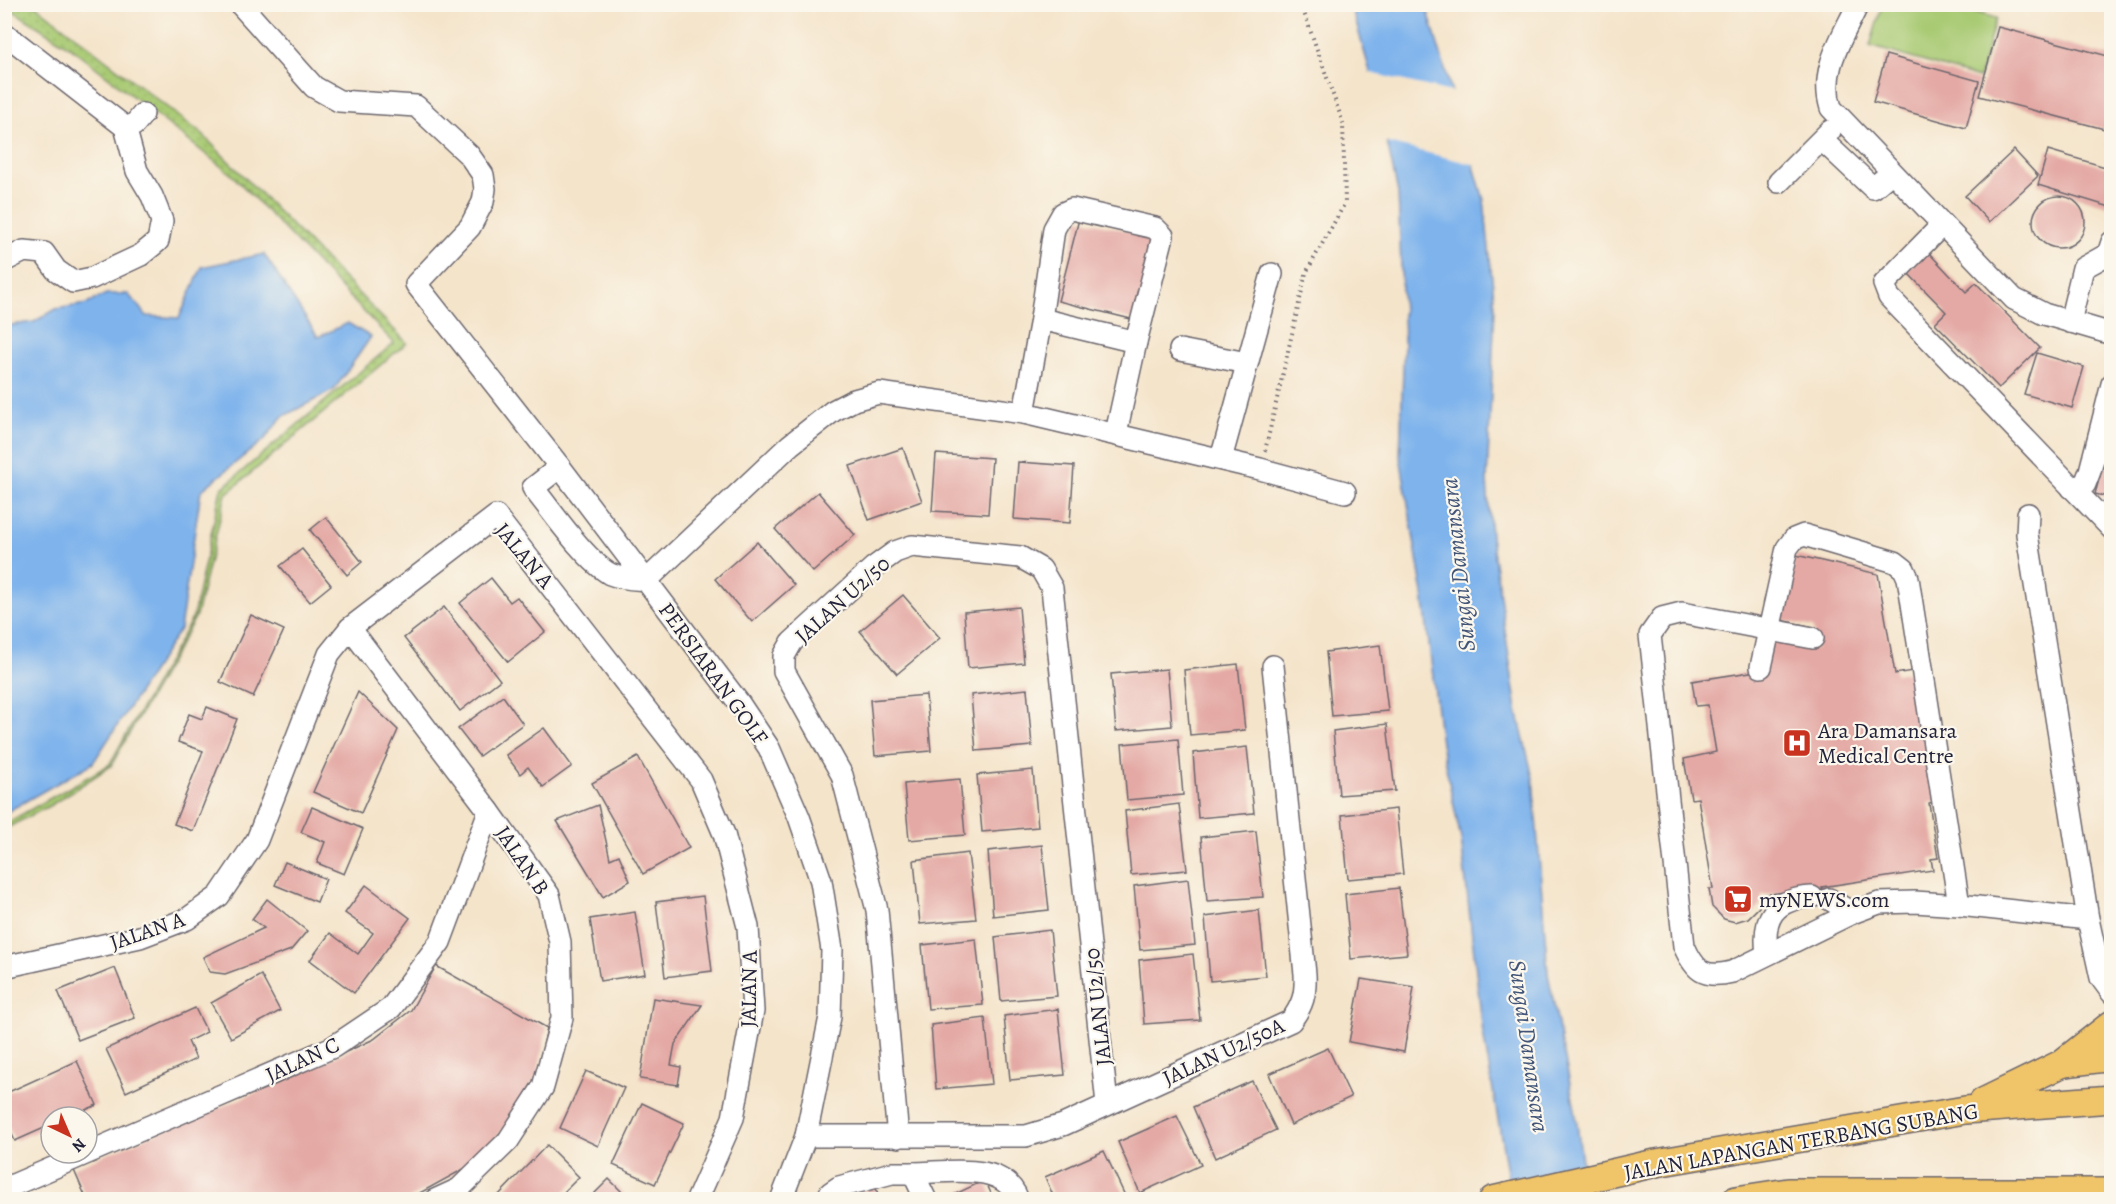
<svg xmlns="http://www.w3.org/2000/svg" width="2116" height="1204" font-family="Alegreya,serif">
<style>
.grass{fill:url(#grass-dots);stroke:#667657;stroke-width:1.5}
.garden{fill:#a9ca73;stroke:#667657;stroke-width:1.5}
.water{fill:#7eb3ec;stroke:#506a94;stroke-width:1.5}
.pier{fill:#f4e4ca}
.building{fill:#e4a9a4}
.lines{fill:none;stroke-linecap:round;stroke-linejoin:round}
.minor-casing{stroke:#6c666d;stroke-width:24}
.major-casing{stroke:#6c666d;stroke-width:30}
.path{stroke:#6c666d;stroke-width:4;stroke-dasharray:1.5 4.5;stroke-linecap:butt}
.minor{stroke:#fff;stroke-width:21}
.major{stroke:#f0c469;stroke-width:27}
.labels{text-anchor:middle;stroke-width:4.5;stroke-linejoin:round;paint-order:stroke}
.street-label{font-size:22px;fill:#22223b;stroke:#fbf7ec}
.poi-label{font-size:22px;fill:#22223b;stroke:#fbf7ec;text-anchor:start}
.water-label{font-size:24px;font-style:italic;fill:#425579;stroke:#fbf7ec}
</style>
<defs>
<pattern id="grass-dots" width="8" height="8" patternUnits="userSpaceOnUse" patternTransform="scale(1.5)"><rect width="8" height="8" fill="#a9ca73"/><path d="M2 2h.1M6 6h.1" fill="none" stroke="#91ad64" stroke-width="1.8" stroke-linecap="round"/></pattern>
</defs>
<rect width="100%" height="100%" fill="#fbf7ec"/>
<filter id="ink" filterUnits="userSpaceOnUse"><feTurbulence type="fractalNoise" baseFrequency=".0167" numOctaves="2"/><feDisplacementMap in="SourceGraphic" scale="12" xChannelSelector="R" yChannelSelector="G"/><feConvolveMatrix kernelMatrix="1 2 1 2 8 2 1 2 1" color-interpolation-filters="sRGB"/></filter>
<filter id="wash" filterUnits="userSpaceOnUse"><feTurbulence type="fractalNoise" baseFrequency=".008" numOctaves="4" result="noise"/><feDisplacementMap in="SourceGraphic" scale="24" xChannelSelector="R" yChannelSelector="G"/><feGaussianBlur stdDeviation="1.35" result="paint"/><feColorMatrix in="noise" values="0 0 0 0 0 0 0 0 0 0 0 0 0 0 0 0 0 1.4 0 .05"/><feComposite in="paint" operator="in"/></filter>
<g filter="url(#wash)">
<rect width="100%" height="100%" fill="#f4e4ca"/>
<path class="grass" d="M34,4L203,135L407,343L226,494L196,616L111,766L51,805L5,829V824L109,765L193,617L221,489L394,343L232,175L74,50L4,5Z"/>
<path class="garden" d="M1882,5H1948L1996,18L1979,78L1870,46Z"/>
<g class="water">
<path d="M1351,5H1426L1484,200L1495,307L1487,481L1491,536L1517,710L1533,778L1548,974L1575,1109L1587,1199H1513L1509,1183L1483,1033L1461,839L1441,744L1423,594L1400,456L1404,341L1398,193L1377,96Z"/>
<path d="M264,254L318,337L348,323L371,337L334,390L282,417L265,439L201,491L180,629L93,763L5,813V326L34,322L56,309L87,304L106,294H128L147,316L179,318L202,267Z"/>
</g>
<path class="pier" d="M1367,72L1455,93L1476,165L1384,142Z"/>
<g id="blocks">
<g class="building">
<path d="M1998,27L2112,57V131L1979,96Z"/>
<path d="M1886,55L1979,81L1966,128L1873,102Z"/>
<path d="M2014,150L2038,176L1989,222L1965,196Z"/>
<path d="M2048,150L2112,169L2110,207L2038,185Z"/>
<circle cx="2059" cy="222" r="26"/>
<path d="M1079,219L1157,238L1135,320L1058,301Z"/>
<path d="M1927,251L1966,292L1976,283L2040,348L1999,388L1935,323L1946,312L1906,271Z"/>
<path d="M2037,353L2084,367L2072,408L2024,394Z"/>
<path d="M2111,436H2112V498L2095,494Z"/>
<path d="M903,448L922,501L869,520L850,466Z"/>
<path d="M936,454L992,458L988,514L932,511Z"/>
<path d="M1018,462L1074,466L1070,523L1014,519Z"/>
<path d="M818,492L855,535L813,572L775,529Z"/>
<path d="M326,517L362,562L347,575L310,530Z"/>
<path d="M757,542L794,585L752,622L715,579Z"/>
<path d="M302,549L331,585L310,602L280,566Z"/>
<path d="M1796,555L1878,574L1895,674L1918,670L1939,801L1929,803L1938,858L1931,859L1933,870L1822,887L1824,902L1785,892L1762,895L1759,907L1748,918L1735,922L1724,919L1712,907L1709,889H1713L1698,798L1691,799L1684,759L1716,752L1708,705L1696,706L1692,681L1763,670L1771,638L1817,649L1813,627L1781,620Z"/>
<path d="M491,578L510,602L517,597L545,632L508,662L460,603Z"/>
<path d="M903,595L940,638L897,674L860,631Z"/>
<path d="M444,607L500,680L460,711L404,638Z"/>
<path d="M1019,607L1024,663L968,668L964,612Z"/>
<path d="M251,615L284,630L253,697L220,682Z"/>
<path d="M1380,645L1388,711L1332,716L1326,652Z"/>
<path d="M1238,664L1245,730L1190,735L1184,670Z"/>
<path d="M1167,669L1172,726L1116,731L1111,674Z"/>
<path d="M1027,689L1032,746L976,751L971,695Z"/>
<path d="M358,692L398,730L361,813L313,792Z"/>
<path d="M926,695L931,751L875,756L870,700Z"/>
<path d="M503,696L523,724L479,756L458,729Z"/>
<path d="M207,707L237,719L193,831L174,824L203,751L178,742L189,714L202,719Z"/>
<path d="M1387,724L1395,791L1339,795L1333,731Z"/>
<path d="M544,728L572,766L543,787L528,767L520,774L506,755Z"/>
<path d="M1178,739L1183,795L1127,800L1122,744Z"/>
<path d="M1247,747L1254,813L1198,818L1193,753Z"/>
<path d="M638,757L689,848L643,874L592,783Z"/>
<path d="M1033,770L1038,827L982,832L977,775Z"/>
<path d="M960,779L965,835L909,840L904,784Z"/>
<path d="M1179,804L1187,870L1131,875L1125,811Z"/>
<path d="M598,805L610,859L619,855L630,881L603,897L557,821Z"/>
<path d="M312,807L363,829L344,874L317,863L325,842L301,832Z"/>
<path d="M1396,809L1403,874L1348,879L1342,815Z"/>
<path d="M1256,831L1263,897L1207,901L1201,837Z"/>
<path d="M1042,845L1049,910L993,916L988,851Z"/>
<path d="M968,853L976,919L920,924L914,860Z"/>
<path d="M285,862L326,879L317,902L275,885Z"/>
<path d="M1188,879L1195,945L1140,950L1134,886Z"/>
<path d="M366,885L410,918L354,993L310,960L330,933L358,954L373,933L345,913Z"/>
<path d="M1399,888L1407,954L1351,959L1345,894Z"/>
<path d="M703,896L712,971L665,977L656,902Z"/>
<path d="M267,899L307,931L291,950L225,974L210,972L203,957L264,928L252,919Z"/>
<path d="M1259,910L1266,976L1210,981L1205,917Z"/>
<path d="M635,912L645,974L600,981L590,919Z"/>
<path d="M1050,930L1057,996L1001,1001L995,937Z"/>
<path d="M976,939L983,1005L928,1009L922,945Z"/>
<path d="M1193,954L1200,1020L1144,1024L1139,960Z"/>
<path d="M436,966L547,1028L537,1075L506,1126L473,1164L407,1200H87L73,1168L279,1083L374,1039L411,1010Z"/>
<path d="M115,968L135,1018L78,1040L58,991Z"/>
<path d="M261,975L280,1011L231,1038L211,1003Z"/>
<path d="M1361,979L1414,987L1404,1052L1349,1042Z"/>
<path d="M653,998L702,1005L675,1044L671,1065L681,1067L678,1085L640,1079Z"/>
<path d="M195,1008L207,1032L188,1041L196,1059L126,1092L106,1049Z"/>
<path d="M1058,1009L1065,1075L1010,1080L1004,1016Z"/>
<path d="M985,1018L992,1084L936,1089L931,1025Z"/>
<path d="M1328,1048L1351,1097L1291,1125L1269,1074Z"/>
<path d="M77,1061L97,1105L69,1117H51V1125L15,1141L4,1117V1094Z"/>
<path d="M586,1071L624,1088L598,1146L560,1128Z"/>
<path d="M1252,1081L1276,1130L1215,1158L1193,1107Z"/>
<path d="M642,1103L684,1123L655,1184L613,1165Z"/>
<path d="M1177,1116L1201,1165L1140,1193L1118,1142Z"/>
<path d="M547,1145L579,1177L556,1200H494Z"/>
<path d="M1104,1151L1127,1200H1055L1045,1177Z"/>
<path d="M609,1179L630,1200H588Z"/>
<path d="M985,1180L994,1200H953L951,1196Z"/>
<path d="M874,1185L881,1200H846Z"/>
</g>
</g>
</g>
<g filter="url(#ink)">
<use href="#blocks" fill-opacity="0" stroke="#6c666d" stroke-width="1.5"/>
<g class="lines">
<g class="minor-casing">
<g id="minor">
<path d="M240,4L314,87L339,101L416,106L469,155L483,175L485,189L483,202L470,227L416,284L560,467L739,703L769,748L799,817L821,881L832,950L830,1017L806,1136L781,1200"/>
<path d="M1858,4C1842,39 1819,70 1831,108L2014,299L2044,314L2112,334"/>
<path d="M4,33L125,127L137,171L152,196L162,221L158,241L141,255L92,278L73,282L56,270L44,253L24,251L4,261"/>
<path d="M125,127L134,125L143,114"/>
<path d="M1822,140L1873,188L1891,173"/>
<path d="M1779,182L1830,131"/>
<path d="M1942,225L1884,284L1889,297L2112,529"/>
<path d="M1041,319L1136,342"/>
<path d="M2070,322L2083,268L2108,254L2112,242"/>
<path d="M1180,350L1247,363"/>
<path d="M1024,413L1041,319L1054,229L1063,213L1072,209L1155,228L1163,236L1136,342L1116,433"/>
<path d="M1221,459L1272,274"/>
<path d="M560,467L533,488C552,511 585,560 610,574C622,579 634,579 647,580L790,445L833,411L854,400L879,393L1024,413L1260,469L1345,492"/>
<path d="M2072,488L2085,484L2090,471L2112,384"/>
<path d="M2028,514L2027,534L2088,919L2101,978L2112,993"/>
<path d="M350,628L489,811L549,895L560,942L562,1018L543,1087L508,1141L459,1189L435,1200"/>
<path d="M1813,638L1682,613L1662,618L1650,635L1684,946C1695,971 1704,979 1732,972L1852,913L1879,903L1915,902L1959,905L2088,919"/>
<path d="M1761,667L1787,548L1794,539L1804,535L1895,562L1904,569L1908,578L1959,905"/>
<path d="M1829,899L1852,913"/>
<path d="M1767,954C1762,917 1774,899 1812,897"/>
<path d="M4,967L140,937L187,919L219,896L257,840L329,654L350,628L496,516L701,780L724,834L748,927L753,1011L733,1118L697,1200"/>
<path d="M806,1136H1026L1063,1125L1291,1021C1303,1005 1306,994 1305,974L1273,666"/>
<path d="M898,1137L877,910L842,775L784,671V656L792,642L873,568L895,552L912,546L1020,557L1041,569L1052,588L1107,1104"/>
<path d="M913,1173C945,1173 1005,1160 1018,1200"/>
<path d="M4,1189L333,1047L391,1008L440,942L489,811"/>
<path d="M828,1200L830,1193L839,1187L892,1173H913L926,1200"/>
</g>
</g>
<g class="major-casing">
<g id="major">
<path d="M2065,1063L2112,1057"/>
<path d="M1983,1102L2061,1064L2112,1024"/>
<path d="M1493,1200L1656,1163L1965,1110L2112,1099"/>
<path d="M1736,1200L1788,1192H2112"/>
</g>
</g>
<path class="path" d="M1265,451L1306,273L1345,203L1343,123L1301,4"/>
<use href="#minor" class="minor"/>
<use href="#major" class="major"/>
</g>
</g>
<defs>
<g id="hospital-square" transform="scale(1.5)"><rect x="-9" y="-9" width="18" height="18" rx="4" fill="#c8321e" stroke="#fbf7ec"/><path d="M-5-5h3v3.5h4V-5h3V5h-3V1.5h-4V5h-3Z" fill="#fff"/></g>
<g id="supermarket-square" transform="scale(1.5)"><rect x="-9" y="-9" width="18" height="18" rx="4" fill="#c8321e" stroke="#fbf7ec"/><path d="M-6-5.5h2.5l.6 2H6L4.5 2H-2.5L-4.4-4H-6ZM-1.5 3.2a1.3 1.3 0 1 0 .1 0ZM3 3.2a1.3 1.3 0 1 0 .1 0Z" fill="#fff"/></g>
</defs>
<g fill-rule="evenodd">
<use href="#hospital-square" x="1797" y="743"/>
<use href="#supermarket-square" x="1738" y="899"/>
</g>
<g class="labels">
<g class="street-label">
<text transform="translate(525 555) rotate(50)" y="8">JALAN A</text>
<text transform="translate(842 599) rotate(-42)" y="8">JALAN U2/50</text>
<text transform="translate(714 673) rotate(54)" y="8">PERSIARAN GOLF</text>
<text transform="translate(523 860) rotate(56)" y="8">JALAN B</text>
<text transform="translate(147 930) rotate(-19)" y="8">JALAN A</text>
<text transform="translate(748 989) rotate(-89)" y="8">JALAN A</text>
<text transform="translate(1097 1007) rotate(-96)" y="8">JALAN U2/50</text>
<text transform="translate(1223 1051) rotate(-25)" y="8">JALAN U2/50A</text>
<text transform="translate(302 1059) rotate(-25)" y="8">JALAN C</text>
<text transform="translate(1801 1141) rotate(-10)" y="8">JALAN LAPANGAN TERBANG SUBANG</text>
</g>
<g class="poi-label">
<text x="1818" y="738">Ara Damansara<tspan x="1818" dy="25">Medical Centre</tspan></text>
<text x="1759" y="907">myNEWS.com</text>
</g>
<g class="water-label">
<text transform="translate(1458 565) rotate(-96)" y="8">Sungai Damansara</text>
<text transform="translate(1529 1046) rotate(82)" y="8">Sungai Damansara</text>
</g>
</g>
<rect width="2116" height="1204" fill="none" stroke="#fbf7ec" stroke-width="24"/>
<g transform="translate(69 1135) rotate(136)"><circle r="28" fill="#fbf7ec" stroke="#a4a2a5" stroke-width="1.5"/>
<path d="M0-4.5L10 22L0 15L-10 22Z" fill="#c8321e"/>
<text y="-9" font-size="16" font-weight="bold" text-anchor="middle" fill="#22223b">N</text>
</g>
</svg>
